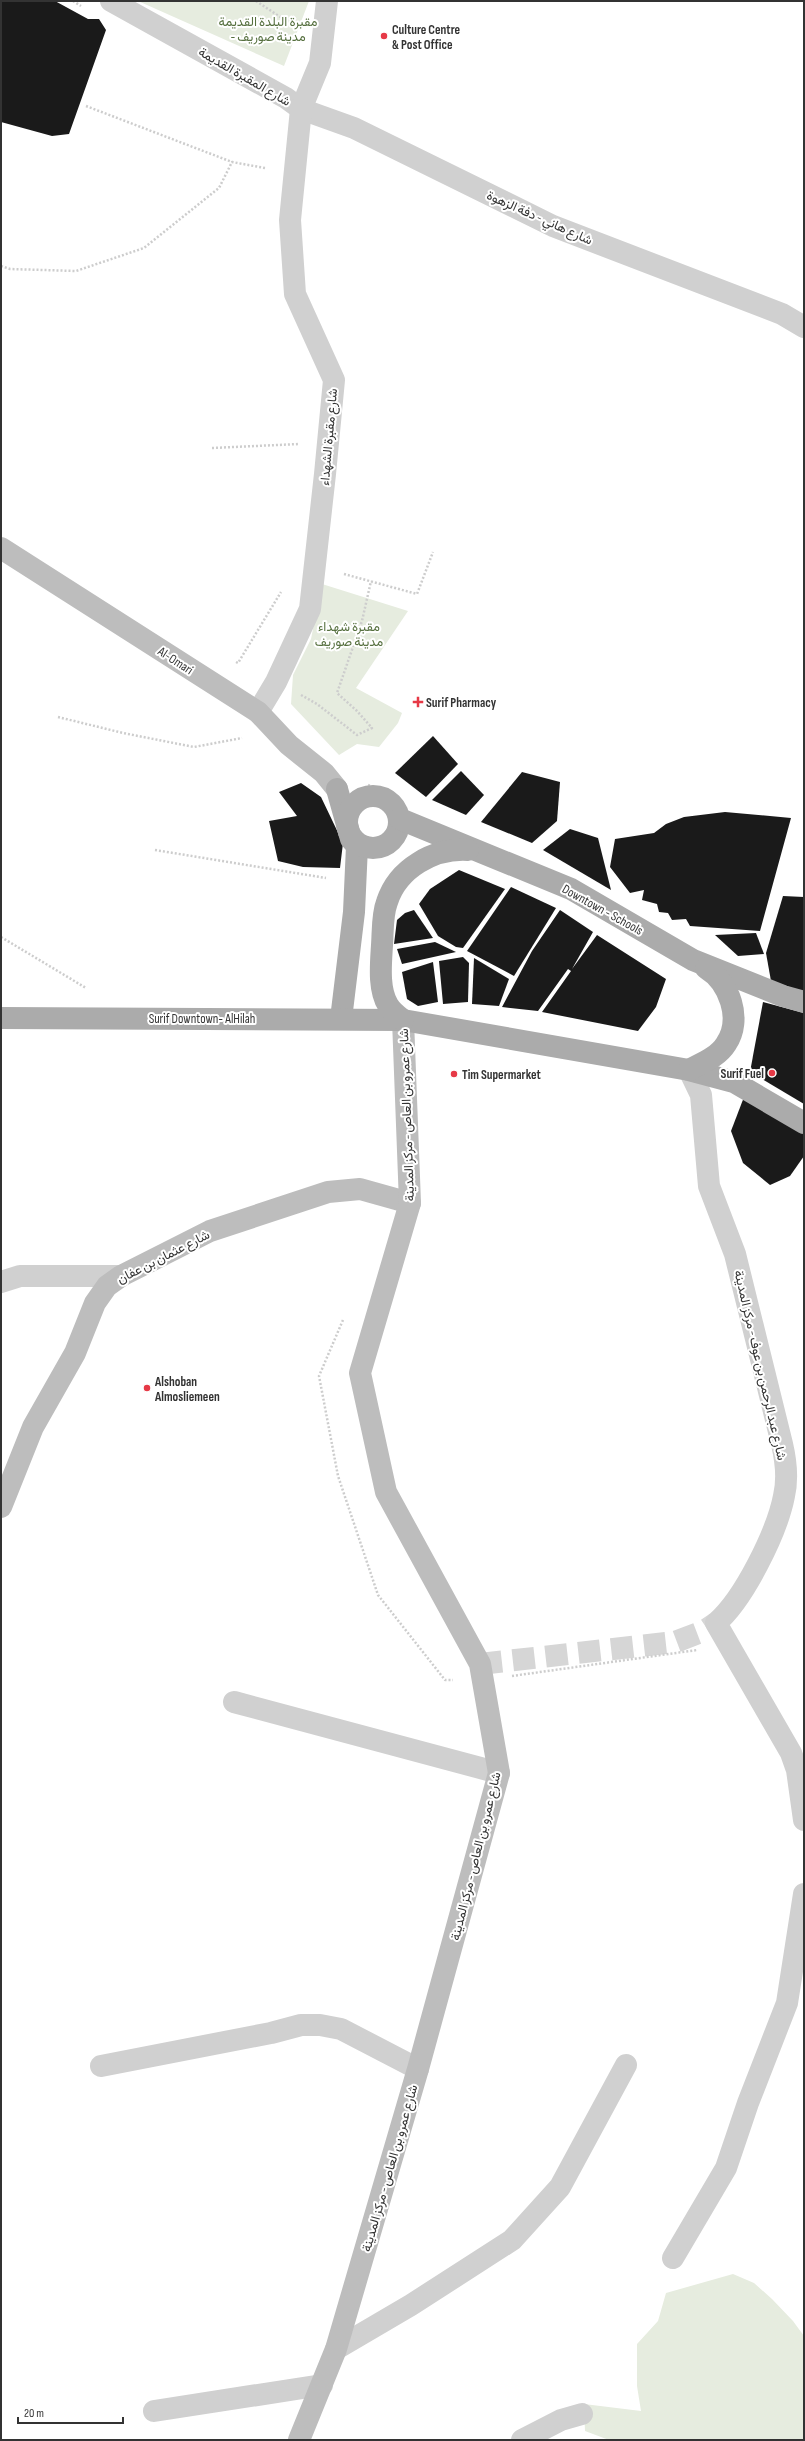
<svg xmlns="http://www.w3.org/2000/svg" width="805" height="2441" font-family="'Sofia Sans Condensed',Vazirmatn,sans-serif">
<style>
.green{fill:#e6ecdf}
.building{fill:#1a1a1a}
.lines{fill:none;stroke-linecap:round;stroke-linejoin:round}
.tertiary-tunnel{stroke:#d6d6d6;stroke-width:22;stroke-dasharray:22 11;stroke-linecap:butt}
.path{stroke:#cdcdcd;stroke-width:2.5;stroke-dasharray:2 2;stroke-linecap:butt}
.minor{stroke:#d0d0d0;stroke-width:22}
.tertiary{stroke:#d0d0d0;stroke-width:22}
.secondary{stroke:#bdbdbd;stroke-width:22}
.primary{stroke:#ababab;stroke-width:22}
.poi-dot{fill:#e63946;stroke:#fff;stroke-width:1.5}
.labels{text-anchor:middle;stroke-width:4;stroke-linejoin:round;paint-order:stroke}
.park-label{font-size:13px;fill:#56703f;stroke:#fff}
.poi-label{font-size:13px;font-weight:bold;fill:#333;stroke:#fff;text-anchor:start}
.street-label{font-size:13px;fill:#333;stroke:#fff}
</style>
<rect width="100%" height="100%" fill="#fff"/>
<g class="green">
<path d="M138,1H309L284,66Z"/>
<path d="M322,584L408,611L356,688L402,713L398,723L379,747L357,744L339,755L291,704L293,675L311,639Z"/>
<path d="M733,2274L754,2283L772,2299L793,2321L804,2336V2440H609L585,2431L584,2404L641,2411L637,2386V2344L658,2321L666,2293Z"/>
</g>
<g class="building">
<path d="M1,1H55L88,19H99L106,30L69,134L52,136L1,122Z"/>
<path d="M433,736L458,764L426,797L395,773Z"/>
<path d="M461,771L484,795L466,815L432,800Z"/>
<path d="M522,772L560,782L557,821L532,843L481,822Z"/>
<path d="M301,783L321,797L343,843L340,868L303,867L278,861L269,821L297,816L279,792Z"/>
<path d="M725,812L791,818L760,931L690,926L686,919L672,920L668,913L659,912L657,904L642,900L644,890L630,893L610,867L615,839L654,833L666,824L684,817Z"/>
<path d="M570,829L598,838L611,890L543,850Z"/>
<path d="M459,870L505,889L463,948L456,947L438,936L419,904L430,889Z"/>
<path d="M511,887L556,908L514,976L467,951Z"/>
<path d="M783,896L804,897V992L771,981L766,953Z"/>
<path d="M414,910L433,938L394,944L397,920L405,913Z"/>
<path d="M560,910L593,932L572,969L597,935L666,979L656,1007L638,1031L542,1012L571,971L568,969L538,1011L502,1007L532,951Z"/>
<path d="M756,933L764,954L738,956L715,935Z"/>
<path d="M435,942L456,952L402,964L397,949Z"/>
<path d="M463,957L469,963L468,1002L443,1004L439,961Z"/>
<path d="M474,958L509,979L499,1006L472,1004Z"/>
<path d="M433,962L438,1002L418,1006L407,999L402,972Z"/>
<path d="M763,1002L804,1013V1104L750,1072Z"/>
<path d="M744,1097L804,1129V1156L790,1176L770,1185L743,1163L731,1131Z"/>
</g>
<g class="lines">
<path class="tertiary-tunnel" d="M480,1664L675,1642L704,1631L716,1623"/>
<g class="path">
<path d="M73,1L81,6"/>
<path d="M256,1L294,26"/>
<path d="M86,106L232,162"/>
<path d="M1,266L10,269L76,271L144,248L219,188L232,162L265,168"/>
<path d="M212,448L299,444"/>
<path d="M344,574L417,594L433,552"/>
<path d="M236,662L238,663L281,592"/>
<path d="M301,695L317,704L357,735L372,728L357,711L337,693L362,621L371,581"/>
<path d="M58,717L123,733L194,747L242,738"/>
<path d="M368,785L387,793"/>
<path d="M155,850L326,878"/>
<path d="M1,937L86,988"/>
<path d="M343,1320L319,1376L338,1476L378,1595L445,1680H453"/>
<path d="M512,1676L697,1650"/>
</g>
<g class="minor">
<path d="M1,1282L20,1276H121"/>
<path d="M234,1702L499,1773"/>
<path d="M101,2066L271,2033L301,2025H320L341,2029L418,2069"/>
<path d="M673,2258L726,2168L748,2103L787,2003L804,1894"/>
<path d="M336,2349L411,2305L512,2240L560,2187L626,2065"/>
<path d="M154,2411L322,2385"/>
<path d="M522,2440L561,2420L582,2414"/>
</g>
<g class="tertiary">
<path d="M111,1L286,98L301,109L354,128L553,226L782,314L804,327"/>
<path d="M258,712L276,682L310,609L325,474L334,380L295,294L290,220L301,109L320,63L327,1"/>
<path d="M689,1070L701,1095L709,1186L735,1254L782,1444C786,1461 788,1479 784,1496C777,1532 744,1599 716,1623L791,1753L797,1770L804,1820"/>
</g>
<g class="secondary">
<path d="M1,548L258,712L289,745L324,773L337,789"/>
<path d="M1,1507L33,1427L75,1353L95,1303L107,1286L121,1276L210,1231L328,1192L360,1189L410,1203"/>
<path d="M299,2440L336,2349L418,2069L499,1773L480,1664L386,1492L360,1373L410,1203L403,1020"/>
</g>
<g class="primary">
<path d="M337,789L351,839L357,846L354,912L341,1019"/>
<circle cx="373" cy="822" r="26"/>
<path d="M400,819L571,889L693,960L783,996L804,1002"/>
<path d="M1,1018L403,1020L689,1070L734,1082L804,1123"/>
<path d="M403,1020C398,1016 391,1011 388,1005C378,989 381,963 382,945C383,932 382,915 387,902C398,868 434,848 468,850"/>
<path d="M689,1070C702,1063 718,1057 726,1044C743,1019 729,982 706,968"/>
</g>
</g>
<g class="poi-dot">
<circle cx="384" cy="36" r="4"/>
<path d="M416 696h4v4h4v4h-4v4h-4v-4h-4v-4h4z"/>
<circle cx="772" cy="1073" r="4"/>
<circle cx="454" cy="1074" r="4"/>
<circle cx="147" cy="1388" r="4"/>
</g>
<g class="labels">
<g class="park-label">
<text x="268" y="26">مقبرة البلدة القديمة<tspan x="268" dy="15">- مدينة صوريف</tspan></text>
<text x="349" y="631">مقبرة شهداء<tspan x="349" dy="15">مدينة صوريف</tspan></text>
</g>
<g class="poi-label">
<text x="392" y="34">Culture Centre<tspan x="392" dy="15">&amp; Post Office</tspan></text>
<text x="426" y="707">Surif Pharmacy</text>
<text x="764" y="1078" text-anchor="end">Surif Fuel</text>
<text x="462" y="1079">Tim Supermarket</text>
<text x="155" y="1386">Alshoban<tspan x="155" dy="15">Almosliemeen</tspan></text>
</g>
<g class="street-label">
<text transform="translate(245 76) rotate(30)" y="5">شارع المقبرة القديمة</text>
<text transform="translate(540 217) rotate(24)" y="5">شارع هاني - دفة الزهوة</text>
<text transform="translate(328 437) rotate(-85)" y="5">شارع مقبرة الشهداء</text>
<text transform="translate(176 660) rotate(33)" y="5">Al-Omari</text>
<text transform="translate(603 909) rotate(29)" y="5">Downtown - Schools</text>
<text x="202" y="1023">Surif Downtown- AlHilah</text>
<text transform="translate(406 1115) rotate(-92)" y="5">شارع عمرو بن العاص - مركز المدينة</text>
<text transform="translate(163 1256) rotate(-27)" y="5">شارع عثمان بن عفان</text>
<text transform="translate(761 1365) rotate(77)" y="5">شارع عبد الرحمن بن عوف - مركز المدينة</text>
<text transform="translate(475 1856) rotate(-76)" y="5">شارع عمرو بن العاص - مركز المدينة</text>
<text transform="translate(389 2168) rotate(-74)" y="5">شارع عمرو بن العاص - مركز المدينة</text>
</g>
</g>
<rect width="805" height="2441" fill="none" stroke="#333333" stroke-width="4"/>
<path d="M18 2417v6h105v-6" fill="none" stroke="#333333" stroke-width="2"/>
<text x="24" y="2417" font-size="12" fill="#333333" stroke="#ffffff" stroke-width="3" paint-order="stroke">20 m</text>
</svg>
